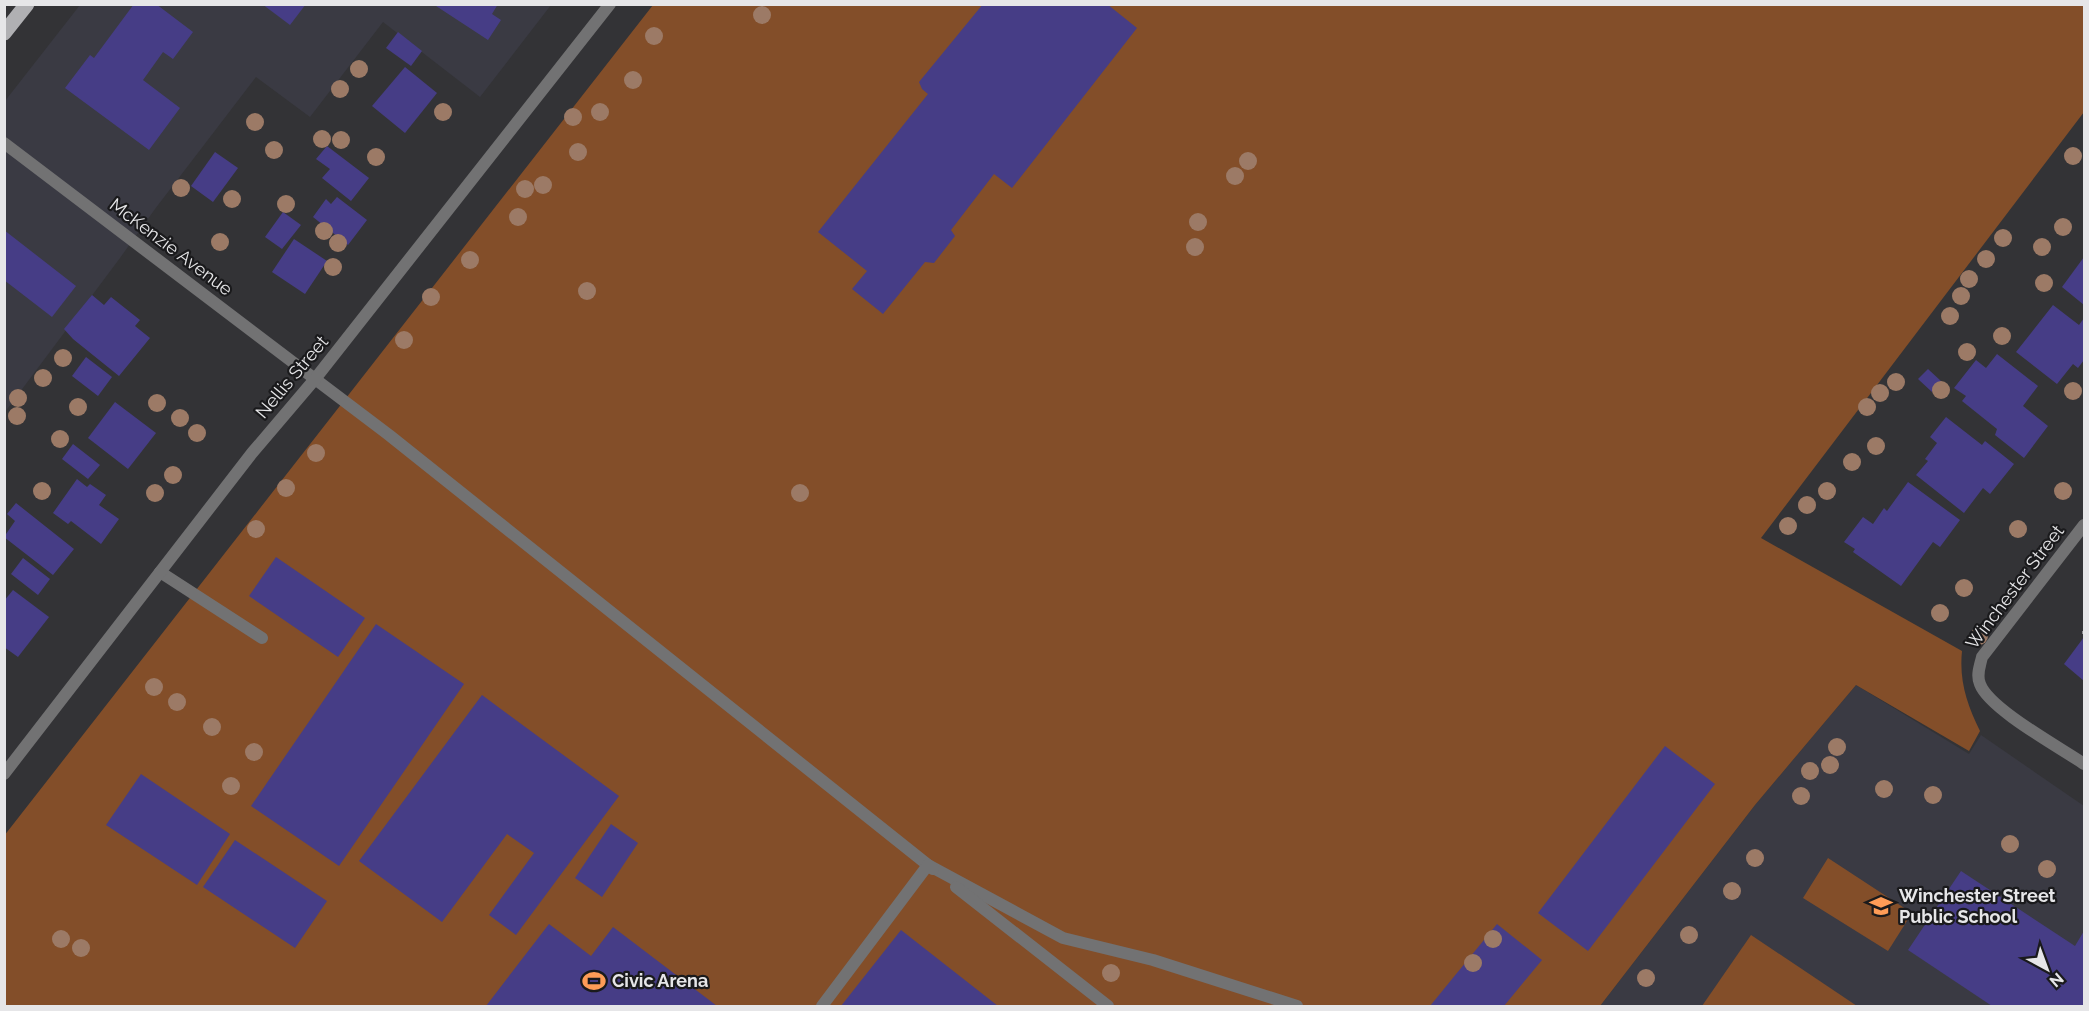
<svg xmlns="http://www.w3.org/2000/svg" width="2089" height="1011" font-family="Raleway,sans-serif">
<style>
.built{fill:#3a3a43}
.green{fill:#834e29}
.building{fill:#463d86}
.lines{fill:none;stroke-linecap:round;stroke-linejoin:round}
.path{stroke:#8f8f92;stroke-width:4;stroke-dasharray:3 4.5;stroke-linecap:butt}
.lane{stroke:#727273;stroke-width:12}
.street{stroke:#727273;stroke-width:12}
.primary{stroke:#b0b0b3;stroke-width:15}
.tree{fill:#9c7a66}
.labels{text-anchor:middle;stroke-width:4.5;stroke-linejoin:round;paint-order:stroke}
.street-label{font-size:18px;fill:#e6e6e8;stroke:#1a1a1c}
.poi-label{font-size:18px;font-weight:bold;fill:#e6e6e8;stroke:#1a1a1c;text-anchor:start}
</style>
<rect width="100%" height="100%" fill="#333336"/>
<g class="built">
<path d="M80,5H551L480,97L383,22L310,117L256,77L155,209L120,258L5,412V101Z"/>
<path d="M1856,685L1969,754L1981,735L2084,806V1006H1600L1755,805Z"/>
</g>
<g class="green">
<path d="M653,5H2084V112L1761,538L1962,651C1959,681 1967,704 1980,731L1969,751L1856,685L1755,805L1600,1006H5L4,836Z"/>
<path d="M1828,858L1912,913L1888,951L1803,898Z"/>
<path d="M1751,935L1857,1006H1702Z"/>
</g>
<g class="building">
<path d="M134,4H156L193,32L173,59L163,52L143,80L180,108L149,150L65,88L90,55L94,58Z"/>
<path d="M262,4H306L290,25Z"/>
<path d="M433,4H498L492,14L501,20L488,40Z"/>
<path d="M983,4H1107L1137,28L1012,188L994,174L951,230L955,236L934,263L925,262L883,314L852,289L867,271L818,232L928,94L922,89L919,82Z"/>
<path d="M398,32L422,51L411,66L386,48Z"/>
<path d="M405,67L437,93L405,133L372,106Z"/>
<path d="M327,146L369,178L351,201L322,178L330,169L316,159Z"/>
<path d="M215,152L238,168L213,202L191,186Z"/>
<path d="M337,197L367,220L348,245L313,217L326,199L331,204Z"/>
<path d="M283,212L301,225L282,249L265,237Z"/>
<path d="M4,230L76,286L52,317L4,280Z"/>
<path d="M294,239L327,261L305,294L272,272Z"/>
<path d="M2084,257V305L2062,287Z"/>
<path d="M92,295L104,305L111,297L140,320L135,326L150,338L119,376L73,339L64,329Z"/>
<path d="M2053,305L2079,325L2084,318V360L2078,368L2073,364L2057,384L2016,352Z"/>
<path d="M1997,354L2038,386L2023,406L2048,426L2024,458L1995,435L1997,429L1962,401L1966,396L1954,388L1976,360L1986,368Z"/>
<path d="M86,357L112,377L98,396L72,376Z"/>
<path d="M1928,369L1942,382L1932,392L1918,379Z"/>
<path d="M115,402L156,433L128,469L88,438Z"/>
<path d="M1946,417L1982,445L1985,441L2014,464L1990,494L1983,488L1964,513L1916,475L1928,461L1925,459L1937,443L1930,437Z"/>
<path d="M73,444L100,465L88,479L62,459Z"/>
<path d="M77,479L87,487L90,484L106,495L99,505L119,519L101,544L71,521L68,524L53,513Z"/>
<path d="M1908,482L1960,520L1940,547L1933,542L1901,586L1853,552L1855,549L1844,542L1863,517L1873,524L1884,508L1887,511Z"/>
<path d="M16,503L74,549L53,575L4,537L15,521L7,514Z"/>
<path d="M276,557L365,618L338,657L249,596Z"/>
<path d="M23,558L50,579L38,595L11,574Z"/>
<path d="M13,590L49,617L18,657L4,647V601Z"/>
<path d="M376,624L464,684L339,866L251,806Z"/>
<path d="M2084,637V681L2064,664Z"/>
<path d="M482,695L619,796L516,935L489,915L534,853L507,834L442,922L359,861Z"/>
<path d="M1665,746L1715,784L1588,951L1538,913Z"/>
<path d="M141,774L230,834L197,885L106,825Z"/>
<path d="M611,824L638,843L602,897L575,878Z"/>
<path d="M235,840L327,901L295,948L203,887Z"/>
<path d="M1961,871L2075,946L2084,931V1006H1992L1908,950Z"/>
<path d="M549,924L591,956L613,927L717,1006H486Z"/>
<path d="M1497,924L1542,960L1504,1006H1430Z"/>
<path d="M901,930L998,1006H841Z"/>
</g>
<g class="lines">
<path class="path" d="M2084,634V629"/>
<g class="lane">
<path d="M315,379L389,435L928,865L1063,938L1153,960L1297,1006"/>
<path d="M160,572L262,638"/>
<path d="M956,887L1108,1006"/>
<path d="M822,1006L928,865L933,869"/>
</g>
<g class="street">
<path d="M4,143L315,379"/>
<path d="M2084,525L1982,657C1980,666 1976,675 1980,684C1989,709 2061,748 2084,764"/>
<path d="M4,774L252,453L315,379L610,4"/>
</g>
<path class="primary" d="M4,33L27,4"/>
</g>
<g class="tree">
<circle cx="762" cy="15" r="9"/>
<circle cx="654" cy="36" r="9"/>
<circle cx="359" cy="69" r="9"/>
<circle cx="633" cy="80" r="9"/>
<circle cx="340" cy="89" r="9"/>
<circle cx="443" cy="112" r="9"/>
<circle cx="600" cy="112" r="9"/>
<circle cx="573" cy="117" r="9"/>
<circle cx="255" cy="122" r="9"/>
<circle cx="322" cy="139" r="9"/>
<circle cx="341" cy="140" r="9"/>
<circle cx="274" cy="150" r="9"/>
<circle cx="578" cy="152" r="9"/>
<circle cx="2073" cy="156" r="9"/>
<circle cx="376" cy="157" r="9"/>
<circle cx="1248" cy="161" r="9"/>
<circle cx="1235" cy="176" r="9"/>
<circle cx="543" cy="185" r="9"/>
<circle cx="181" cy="188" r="9"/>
<circle cx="525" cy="189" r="9"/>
<circle cx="232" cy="199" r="9"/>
<circle cx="286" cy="204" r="9"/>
<circle cx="518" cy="217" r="9"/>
<circle cx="1198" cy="222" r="9"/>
<circle cx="2063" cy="227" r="9"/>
<circle cx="324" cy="231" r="9"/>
<circle cx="2003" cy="238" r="9"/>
<circle cx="220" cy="242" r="9"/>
<circle cx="338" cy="243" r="9"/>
<circle cx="1195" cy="247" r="9"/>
<circle cx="2042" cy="247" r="9"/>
<circle cx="1986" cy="259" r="9"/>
<circle cx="470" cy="260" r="9"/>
<circle cx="333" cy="267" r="9"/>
<circle cx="1969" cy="279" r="9"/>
<circle cx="2044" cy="283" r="9"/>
<circle cx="587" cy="291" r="9"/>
<circle cx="1961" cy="296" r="9"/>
<circle cx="431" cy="297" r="9"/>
<circle cx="1950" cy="316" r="9"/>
<circle cx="2002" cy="336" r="9"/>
<circle cx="404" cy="340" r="9"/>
<circle cx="1967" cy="352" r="9"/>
<circle cx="63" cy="358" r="9"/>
<circle cx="43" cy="378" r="9"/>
<circle cx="1896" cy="382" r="9"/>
<circle cx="1941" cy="390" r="9"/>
<circle cx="2073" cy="391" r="9"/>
<circle cx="1880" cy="393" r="9"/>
<circle cx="18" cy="398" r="9"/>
<circle cx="157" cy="403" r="9"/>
<circle cx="78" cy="407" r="9"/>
<circle cx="1867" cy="407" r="9"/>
<circle cx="17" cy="416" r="9"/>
<circle cx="180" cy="418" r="9"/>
<circle cx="197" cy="433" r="9"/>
<circle cx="60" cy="439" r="9"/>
<circle cx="1876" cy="446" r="9"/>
<circle cx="316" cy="453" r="9"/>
<circle cx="1852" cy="462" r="9"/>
<circle cx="173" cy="475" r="9"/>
<circle cx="286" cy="488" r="9"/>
<circle cx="42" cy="491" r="9"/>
<circle cx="1827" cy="491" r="9"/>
<circle cx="2063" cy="491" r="9"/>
<circle cx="155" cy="493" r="9"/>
<circle cx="800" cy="493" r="9"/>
<circle cx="1807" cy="505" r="9"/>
<circle cx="1788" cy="526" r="9"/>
<circle cx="256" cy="529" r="9"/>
<circle cx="2018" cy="529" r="9"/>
<circle cx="1964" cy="588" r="9"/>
<circle cx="1940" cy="613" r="9"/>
<circle cx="1979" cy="636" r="9"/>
<circle cx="154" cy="687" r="9"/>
<circle cx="177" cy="702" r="9"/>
<circle cx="212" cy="727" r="9"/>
<circle cx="1837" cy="747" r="9"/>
<circle cx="254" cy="752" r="9"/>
<circle cx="1830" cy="765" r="9"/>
<circle cx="1810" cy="771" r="9"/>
<circle cx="231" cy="786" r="9"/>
<circle cx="1884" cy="789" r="9"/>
<circle cx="1933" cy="795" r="9"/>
<circle cx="1801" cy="796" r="9"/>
<circle cx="2010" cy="844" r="9"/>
<circle cx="1755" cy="858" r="9"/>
<circle cx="2047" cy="869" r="9"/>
<circle cx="1732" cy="891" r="9"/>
<circle cx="1689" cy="935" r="9"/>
<circle cx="61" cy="939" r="9"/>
<circle cx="1493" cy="939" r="9"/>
<circle cx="81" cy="948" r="9"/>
<circle cx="1473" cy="963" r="9"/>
<circle cx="1111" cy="973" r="9"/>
<circle cx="1646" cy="978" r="9"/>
</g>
<defs>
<g id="school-bare" transform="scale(1.8)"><path d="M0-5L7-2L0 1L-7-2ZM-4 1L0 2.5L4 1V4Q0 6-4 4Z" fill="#fe9c57" stroke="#1a1a1c" stroke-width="2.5" paint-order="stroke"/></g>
<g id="stadium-bare" transform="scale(1.8)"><path d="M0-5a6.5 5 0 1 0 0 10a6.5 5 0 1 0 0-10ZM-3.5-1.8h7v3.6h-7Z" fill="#fe9c57" stroke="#1a1a1c" stroke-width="2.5" paint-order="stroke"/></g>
</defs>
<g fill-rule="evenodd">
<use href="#school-bare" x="1881" y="906"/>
<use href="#stadium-bare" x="594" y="981"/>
</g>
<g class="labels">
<g class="street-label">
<text transform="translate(171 247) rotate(37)" y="6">McKenzie Avenue</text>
<text transform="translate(292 377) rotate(-50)" y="6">Nellis Street</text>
<text transform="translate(2015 587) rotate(-53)" y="6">Winchester Street</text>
</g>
<g class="poi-label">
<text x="1899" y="902">Winchester Street<tspan x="1899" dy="21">Public School</tspan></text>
<text x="612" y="987">Civic Arena</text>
</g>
</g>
<rect width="2089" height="1011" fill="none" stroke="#e6e6e8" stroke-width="12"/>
<g transform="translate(2047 969) rotate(139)" stroke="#1a1a1c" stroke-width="4.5" paint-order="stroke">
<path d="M0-4.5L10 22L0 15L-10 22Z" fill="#e6e6e8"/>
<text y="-9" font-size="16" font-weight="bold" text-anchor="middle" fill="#e6e6e8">N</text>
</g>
</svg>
